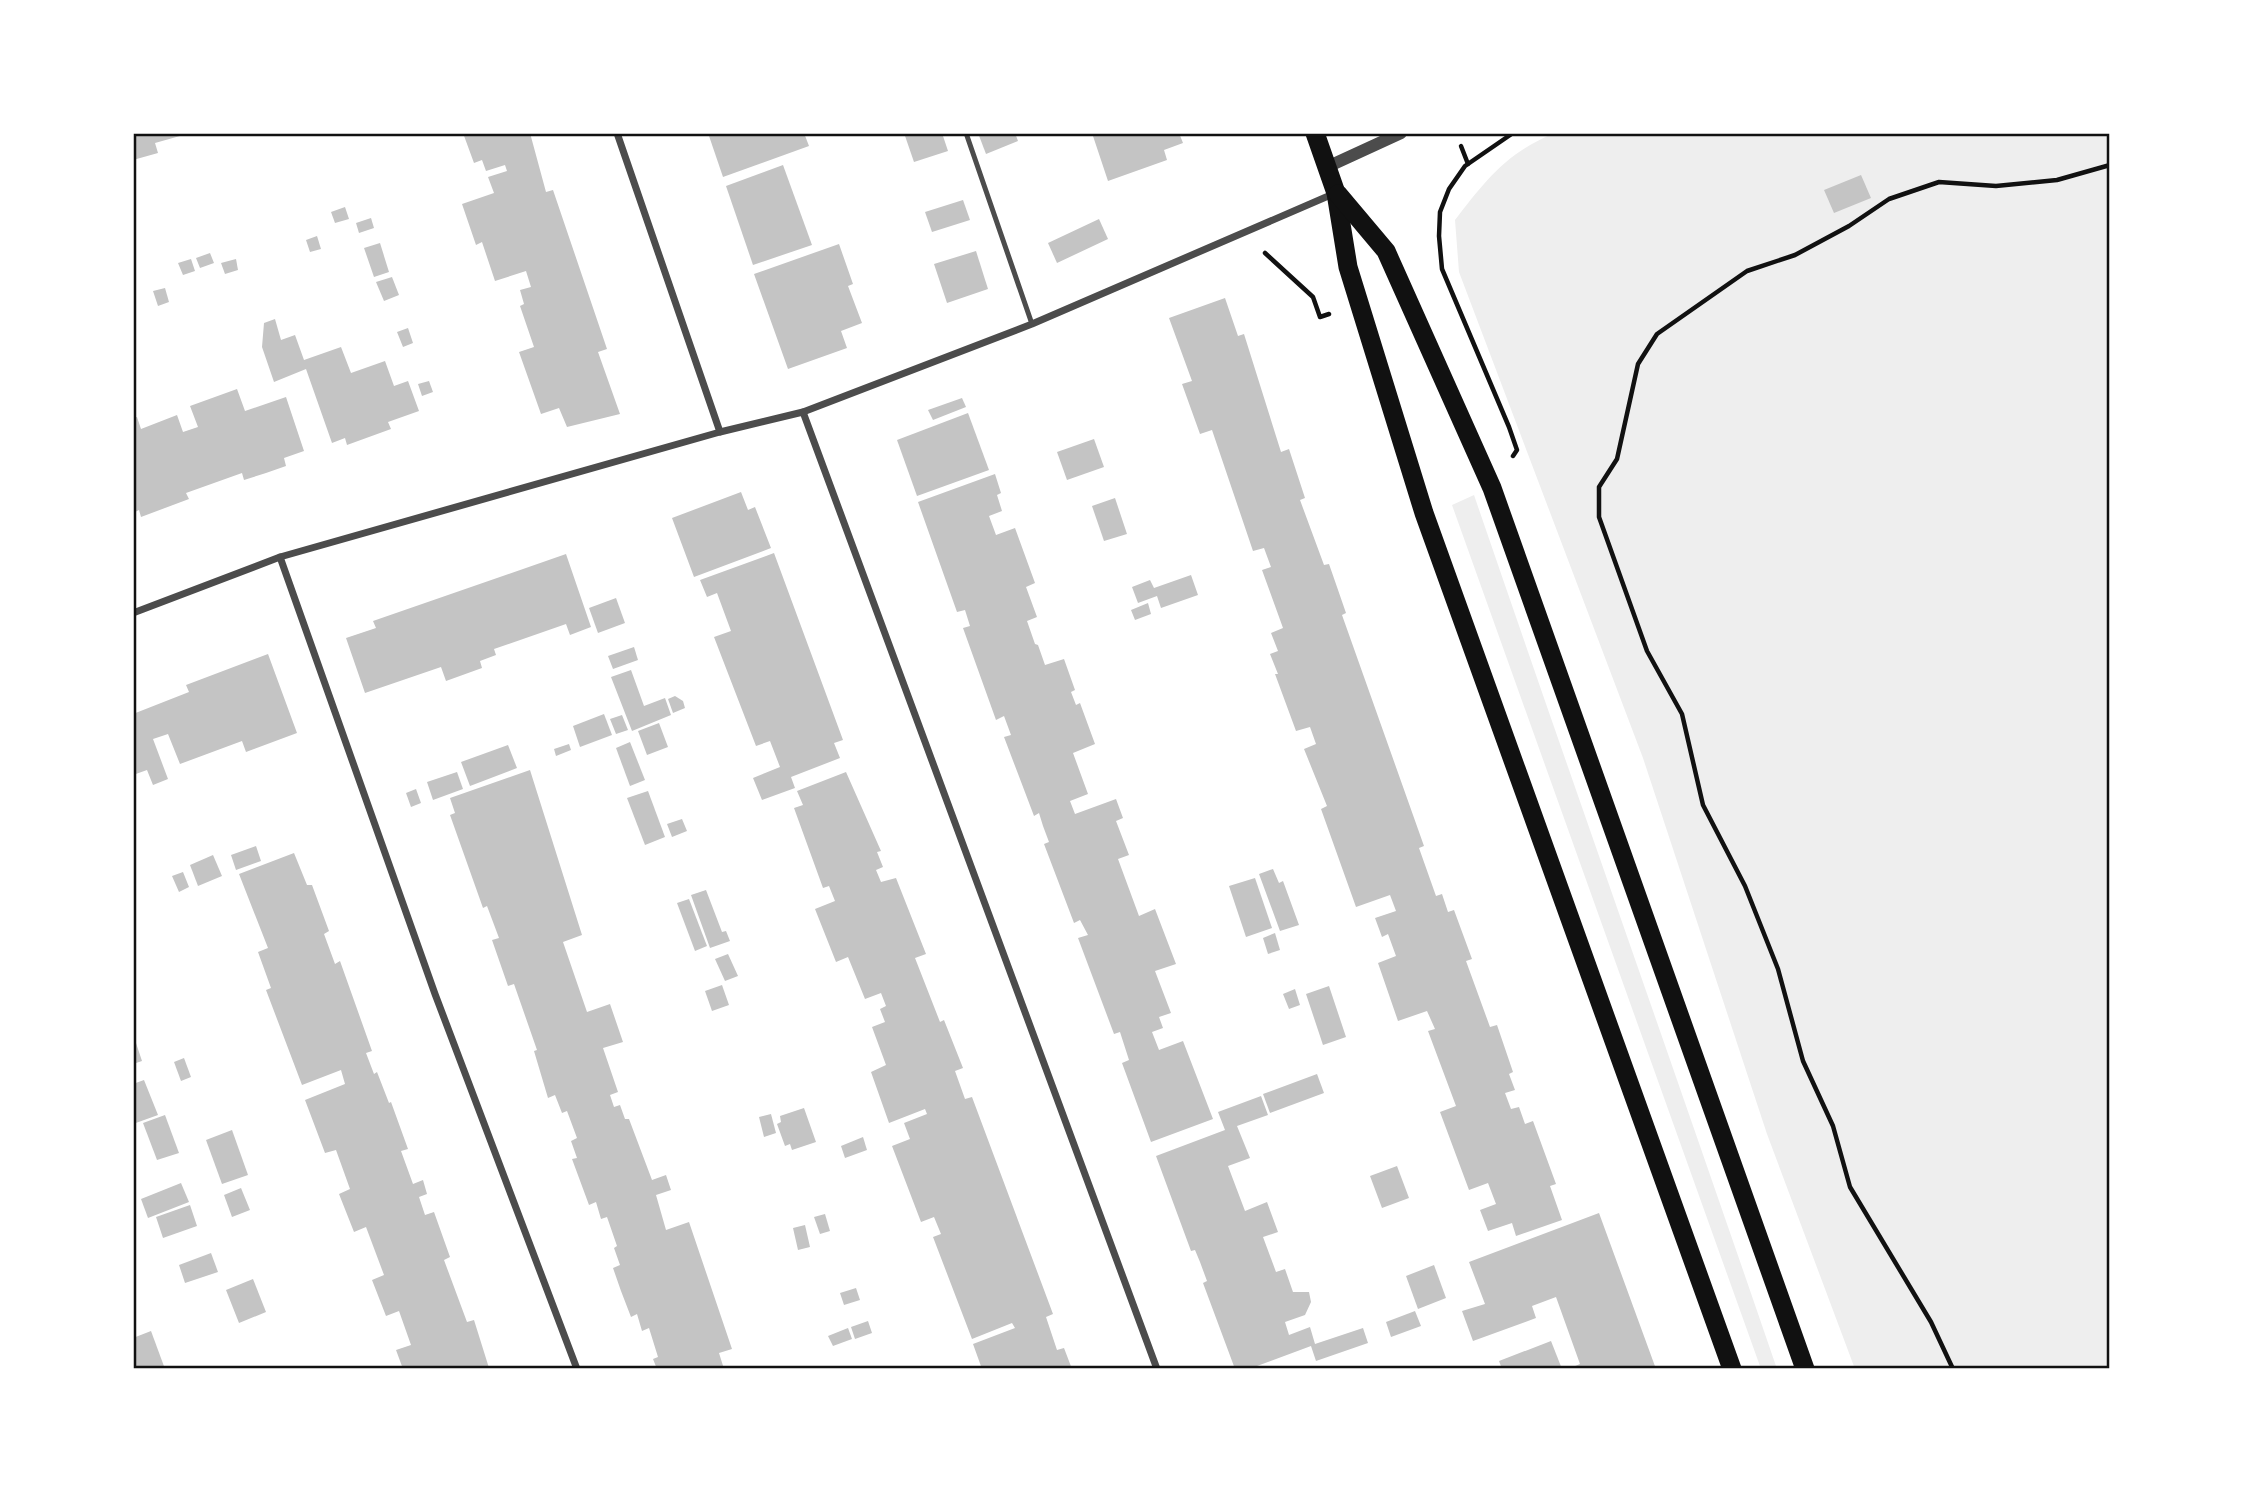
<svg xmlns="http://www.w3.org/2000/svg" width="2243" height="1502" font-family="'DejaVu Sans',sans-serif">
<style>
.green{fill:#eee}
.building{fill:#c4c4c4}
.lines{fill:none;stroke-linecap:round;stroke-linejoin:round}
.path{stroke:#111;stroke-width:4.5}
.service{stroke:#4c4c4c;stroke-width:5}
.minor{stroke:#4c4c4c;stroke-width:7}
.tertiary{stroke:#4c4c4c;stroke-width:12}
.trunk{stroke:#111;stroke-width:19}
.neatline{fill:none;stroke:#111;stroke-width:2.5}
</style>
<rect width="100%" height="100%" fill="#fff"/>
<g class="green">
<path d="M1555,133H2110V1369H1855L1767,1134L1643,758L1459,272L1455,220C1485,181 1507,152 1555,133Z"/>
<path d="M1474,495C1574,787 1677,1077 1777,1369H1761L1452,505Z"/>
</g>
<g class="building">
<path d="M133,133H187V134L155,143L158,153L133,160Z"/>
<path d="M463,133H530L546,192L553,190L607,349L598,352L620,414L567,427L559,408L541,414L519,352L534,347L520,306L524,304L520,290L531,287L526,271L495,281L482,242L476,245L462,204L494,193L488,177L507,171L505,165L486,171L482,160L474,163Z"/>
<path d="M708,133H804L809,146L723,177Z"/>
<path d="M904,133H942L948,151L914,162Z"/>
<path d="M978,133H1015L1018,141L986,154Z"/>
<path d="M1092,133H1179L1183,143L1164,150L1167,160L1108,181Z"/>
<path d="M783,165L812,245L753,265L726,186Z"/>
<path d="M1861,175L1871,198L1834,213L1824,190Z"/>
<path d="M963,200L970,220L932,232L925,212Z"/>
<path d="M345,207L349,219L335,223L331,212Z"/>
<path d="M371,218L374,228L359,233L356,223Z"/>
<path d="M1099,219L1108,239L1057,263L1048,243Z"/>
<path d="M317,236L321,249L310,252L306,240Z"/>
<path d="M380,243L389,272L374,277L364,248Z"/>
<path d="M839,244L853,284L848,286L862,323L841,331L847,348L788,369L754,274Z"/>
<path d="M976,251L988,289L947,303L934,264Z"/>
<path d="M210,253L214,263L200,268L196,258Z"/>
<path d="M191,259L195,271L183,275L178,263Z"/>
<path d="M236,259L238,270L225,274L221,263Z"/>
<path d="M392,277L399,295L384,301L376,282Z"/>
<path d="M165,288L169,302L158,306L153,291Z"/>
<path d="M1225,298L1238,336L1244,334L1281,452L1289,449L1305,498L1300,500L1324,565L1329,564L1337,587L1346,613L1342,615L1424,846L1419,848L1436,896L1442,894L1448,912L1454,910L1472,959L1466,961L1490,1027L1497,1025L1513,1072L1509,1074L1515,1090L1505,1093L1511,1109L1519,1107L1525,1124L1533,1121L1556,1184L1550,1186L1562,1220L1516,1236L1512,1223L1488,1231L1480,1210L1496,1204L1488,1183L1469,1190L1440,1112L1456,1106L1428,1031L1435,1029L1427,1011L1398,1021L1378,963L1396,956L1388,934L1382,937L1375,918L1396,911L1390,895L1356,907L1321,809L1327,806L1304,749L1316,744L1310,727L1296,731L1275,674H1278L1270,654L1278,651L1271,633L1283,628L1262,570L1271,567L1264,548L1253,551L1212,430L1200,434L1182,384L1192,381L1169,318Z"/>
<path d="M275,319L281,340L295,335L304,360L341,347L351,373L385,361L394,386L408,381L419,411L388,422L391,429L347,445L345,438L332,443L306,369L274,382L262,347L264,323Z"/>
<path d="M408,328L413,343L403,347L397,332Z"/>
<path d="M429,381L433,392L422,396L418,384Z"/>
<path d="M237,389L245,411L286,397L304,451L284,458L286,466L266,473L244,480L242,473L186,493L189,499L141,517L139,510L133,513V418L137,417L141,429L177,415L183,432L198,427L190,406Z"/>
<path d="M962,398L966,407L933,420L928,410Z"/>
<path d="M968,413L989,470L917,496L897,440Z"/>
<path d="M1094,439L1104,467L1067,480L1057,452Z"/>
<path d="M995,474L1001,493L997,495L1002,511L989,516L996,535L1015,528L1035,583L1026,587L1037,617L1027,621L1035,644L1038,645L1045,665L1064,659L1075,690L1071,692L1076,705L1080,703L1095,744L1073,753L1088,794L1070,801L1075,814L1116,799L1123,818L1116,821L1129,855L1118,859L1139,916L1155,909L1176,964L1155,971L1171,1013L1159,1017L1163,1028L1152,1032L1159,1050L1183,1041L1213,1119L1151,1142L1122,1063L1129,1060L1120,1032L1114,1034L1078,938L1088,935L1080,920L1074,923L1044,844L1049,842L1043,826L1039,813L1034,816L1004,737L1011,735L1004,716L996,720L963,628L970,626L965,610L957,612L918,502Z"/>
<path d="M741,492L748,510L755,507L771,548L694,577L672,518Z"/>
<path d="M1115,498L1127,534L1104,541L1092,506Z"/>
<path d="M774,553L843,740L834,743L840,758L791,777L795,788L762,800L753,778L780,767L770,741L756,746L714,637L731,631L717,593L707,597L700,580Z"/>
<path d="M566,554L591,627L570,635L566,624L494,649L496,655L480,661L482,668L446,681L441,667L365,693L346,638L376,628L373,621Z"/>
<path d="M1191,575L1198,595L1161,608L1157,596L1138,603L1132,587L1150,580L1154,588Z"/>
<path d="M616,598L625,623L598,633L589,608Z"/>
<path d="M1148,603L1151,614L1135,620L1131,610Z"/>
<path d="M634,647L638,660L613,669L608,656Z"/>
<path d="M268,654L297,733L246,752L242,741L180,764L168,734L153,739L168,779L153,785L147,770L133,775V714L189,692L186,685Z"/>
<path d="M631,670L644,706L665,698L671,715L632,731L611,677Z"/>
<path d="M675,696L683,701L685,708L673,713L668,699Z"/>
<path d="M604,714L612,735L580,747L573,726Z"/>
<path d="M622,715L628,730L616,734L610,719Z"/>
<path d="M659,723L668,747L647,755L638,731Z"/>
<path d="M630,742L645,780L630,786L616,748Z"/>
<path d="M569,744L571,750L556,756L554,749Z"/>
<path d="M508,745L517,768L470,786L461,762Z"/>
<path d="M530,770L582,935L563,942L587,1012L610,1004L623,1042L603,1048L618,1092L610,1095L614,1107L620,1105L625,1119H629L652,1180L666,1175L671,1190L656,1195L666,1230L689,1222L732,1349L719,1353L724,1369H657L653,1359L658,1357L649,1328L642,1331L637,1314L631,1317L621,1291L613,1268L620,1265L614,1248L617,1246L607,1217L601,1219L596,1202L589,1205L572,1159L577,1158L571,1141L577,1138L567,1111L562,1113L555,1095L548,1098L534,1051L537,1050L514,984L508,986L492,940L499,938L487,906L483,908L450,815L455,813L450,798Z"/>
<path d="M457,772L463,789L433,800L427,782Z"/>
<path d="M846,772L881,851L877,852L883,867L876,870L881,882L896,878L926,954L915,958L940,1022L944,1020L963,1068L955,1071L965,1099L972,1097L1053,1314L1046,1317L1057,1350L1064,1348L1072,1369H982L973,1344L1015,1328L1012,1323L972,1339L933,1237L941,1234L934,1217L921,1222L892,1146L910,1139L904,1123L927,1114L925,1109L889,1123L871,1072L886,1065L872,1027L885,1022L880,1009L886,1006L881,993L865,999L848,957L836,962L815,909L835,901L829,886L823,888L794,808L803,805L797,791Z"/>
<path d="M416,789L421,803L411,807L406,793Z"/>
<path d="M648,791L665,837L645,845L627,798Z"/>
<path d="M682,819L687,831L672,837L667,824Z"/>
<path d="M256,846L261,861L236,870L231,855Z"/>
<path d="M294,853L307,885H312L329,931L324,934L335,964L340,961L372,1051L366,1053L374,1074L377,1072L389,1103L391,1102L408,1149L401,1151L413,1184L423,1180L427,1194L419,1197L425,1215L434,1212L450,1257L444,1260L467,1322L474,1320L489,1368L486,1369H403L396,1350L411,1345L399,1311L386,1316L372,1280L384,1275L366,1227L354,1232L339,1194L350,1189L336,1150L325,1153L305,1100L345,1084L341,1070L302,1085L266,990L271,988L258,952L268,948L239,874Z"/>
<path d="M213,855L222,876L198,886L190,865Z"/>
<path d="M1273,869L1279,883L1283,881L1299,925L1280,931L1259,874Z"/>
<path d="M183,872L189,887L179,892L172,876Z"/>
<path d="M1255,878L1272,928L1246,937L1229,886Z"/>
<path d="M706,890L722,932L726,931L730,941L710,948L691,895Z"/>
<path d="M689,899L707,946L695,951L677,903Z"/>
<path d="M1275,933L1280,950L1268,954L1263,938Z"/>
<path d="M728,954L738,976L725,981L715,959Z"/>
<path d="M722,985L729,1005L712,1011L705,991Z"/>
<path d="M1329,986L1346,1037L1323,1045L1306,994Z"/>
<path d="M1295,989L1300,1005L1289,1009L1283,994Z"/>
<path d="M136,1043L142,1061L133,1064V1044Z"/>
<path d="M184,1058L191,1077L181,1081L174,1062Z"/>
<path d="M1317,1074L1324,1093L1270,1113L1263,1094Z"/>
<path d="M144,1080L158,1115L133,1124V1084Z"/>
<path d="M1261,1096L1268,1115L1237,1126L1250,1158L1228,1166L1245,1211L1267,1202L1278,1232L1263,1237L1276,1272L1285,1269L1293,1292H1309L1311,1302L1305,1315L1285,1322L1289,1335L1310,1327L1315,1344L1363,1328L1368,1343L1316,1361L1311,1346L1257,1366L1259,1369H1235L1203,1283L1207,1281L1200,1262L1195,1250L1191,1251L1156,1156L1225,1130L1218,1112Z"/>
<path d="M804,1108L816,1142L792,1150L790,1144L785,1146L777,1124L781,1122L780,1116Z"/>
<path d="M771,1114L776,1133L764,1137L759,1117Z"/>
<path d="M165,1115L179,1153L157,1160L143,1123Z"/>
<path d="M232,1130L248,1175L222,1184L206,1140Z"/>
<path d="M863,1137L867,1150L845,1158L841,1146Z"/>
<path d="M1397,1166L1409,1198L1382,1208L1370,1176Z"/>
<path d="M181,1183L189,1202L148,1218L141,1199Z"/>
<path d="M241,1188L250,1210L232,1217L224,1195Z"/>
<path d="M190,1205L197,1226L163,1238L156,1217Z"/>
<path d="M1599,1213L1656,1369H1568L1580,1364L1556,1297L1532,1306L1536,1318L1473,1341L1462,1311L1485,1304L1469,1262Z"/>
<path d="M825,1214L830,1231L820,1234L814,1217Z"/>
<path d="M805,1225L810,1247L798,1250L793,1228Z"/>
<path d="M211,1253L218,1272L185,1283L179,1265Z"/>
<path d="M1434,1265L1446,1298L1418,1309L1406,1276Z"/>
<path d="M253,1279L266,1312L239,1323L226,1290Z"/>
<path d="M856,1288L860,1300L844,1305L840,1293Z"/>
<path d="M1415,1311L1421,1326L1391,1337L1386,1322Z"/>
<path d="M868,1321L872,1333L855,1339L851,1327Z"/>
<path d="M848,1328L852,1339L833,1346L828,1336Z"/>
<path d="M151,1331L165,1369H133V1338Z"/>
<path d="M1551,1341L1562,1369H1502L1499,1361Z"/>
</g>
<g class="lines">
<g class="path">
<path d="M2109,133L2110,138"/>
<path d="M1461,146L1468,164"/>
<path d="M1265,253L1313,297L1320,317L1329,314"/>
<path d="M1513,456L1517,450L1509,427L1442,269L1439,236L1440,212L1449,189L1465,166L1513,133"/>
<path d="M1953,1369L1931,1322L1850,1187L1833,1126L1803,1061L1778,969L1745,886L1703,805L1682,714L1647,651L1599,517V487L1617,459L1638,364L1657,334L1747,271L1795,255L1849,226L1889,199L1939,182L1996,186L2057,180L2110,165"/>
</g>
<path class="service" d="M966,133L1032,324"/>
<g class="minor">
<path d="M617,133L720,432"/>
<path d="M803,412L1157,1369"/>
<path d="M280,557L435,994L577,1369"/>
<path d="M133,613L280,557L720,432L803,412L1032,324L1333,194"/>
</g>
<path class="tertiary" d="M1327,167L1401,133"/>
<g class="trunk">
<path d="M1315,133L1336,193L1348,267L1424,513L1732,1369"/>
<path d="M1338,194L1386,251L1492,488L1805,1369"/>
</g>
</g>
<rect width="2243" height="1502" fill="none" stroke="#ffffff" stroke-width="270"/>
<rect x="135" y="135" width="1973" height="1232" class="neatline"/>
</svg>
